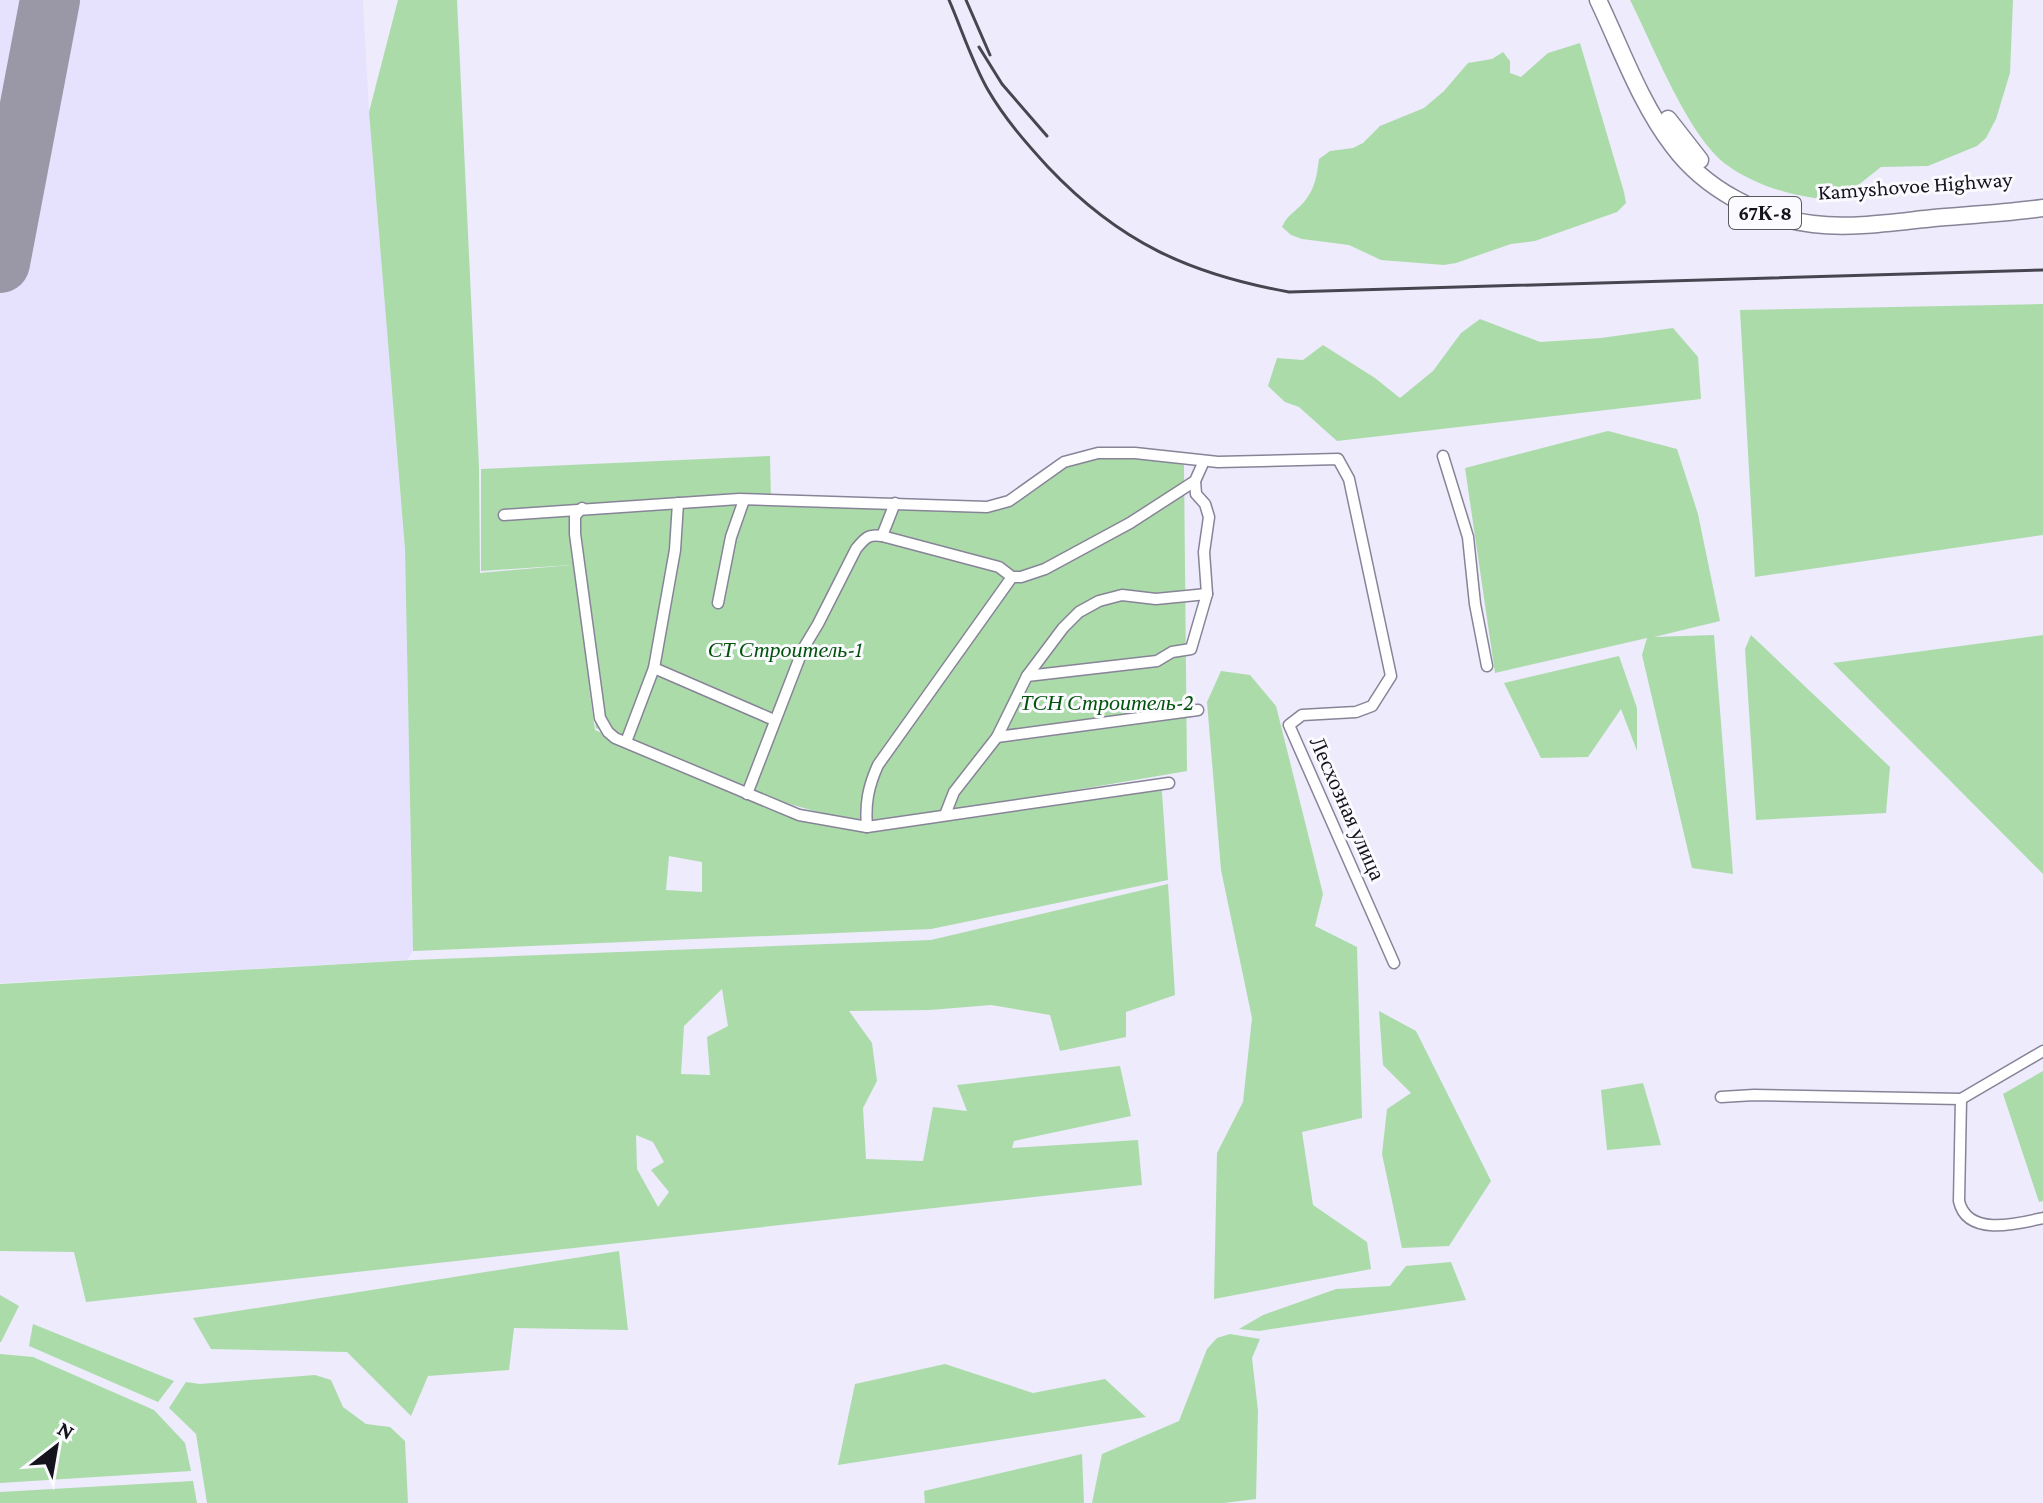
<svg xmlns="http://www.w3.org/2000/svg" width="2043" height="1503" font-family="'Crimson Pro',serif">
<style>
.built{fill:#e6e2fe}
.green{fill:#acdbaa;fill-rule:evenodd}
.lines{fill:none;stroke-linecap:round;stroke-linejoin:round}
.runway{stroke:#9a98a6;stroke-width:60}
.minor-casing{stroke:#878498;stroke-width:13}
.primary-casing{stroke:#878498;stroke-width:19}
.minor{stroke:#fff;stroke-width:10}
.primary{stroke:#fff;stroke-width:16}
.rail{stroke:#47454f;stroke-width:3}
.labels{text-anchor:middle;stroke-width:6;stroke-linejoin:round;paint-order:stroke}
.shield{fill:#fbfafe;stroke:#5a585f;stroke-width:2}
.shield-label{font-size:20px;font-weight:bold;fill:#15131b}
.street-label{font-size:22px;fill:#15131b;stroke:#fbfafe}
.park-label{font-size:22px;font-style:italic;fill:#01530b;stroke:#fbfafe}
</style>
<rect width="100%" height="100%" fill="#edebfc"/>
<path class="built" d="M0,0H363L369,112L405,549L413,951L407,960L0,983Z"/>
<g class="green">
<path d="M398,0H457L479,467L480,573L571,565L481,571V469L770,456L771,503L892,505L880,538L998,570C1003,573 1009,578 1014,579C1032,583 1075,556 1089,547L1044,567L1012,575L1000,566L884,535L896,505C930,506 973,515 1007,504C1028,497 1043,475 1062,464C1099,444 1146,456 1184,465L1187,771L947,812C959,784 980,765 996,740C1009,721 1016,698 1027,679C1051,638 1076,608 1123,597L1122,593L1099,599L1078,611L1061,627L1025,676L994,737L952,791L943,813L864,825L750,793L596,728L589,687L595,730L747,794L867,827L953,816L1161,778L1168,880L931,929L413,951L405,549L369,112ZM669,856L702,862V892L666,890Z"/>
<path d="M1630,0H2013L2010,73L1996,119L1986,138L1977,146L1928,166L1881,167L1838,201C1801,198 1758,188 1727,165C1688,137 1653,45 1630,0Z"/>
<path d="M1580,43L1624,192L1626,203L1617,212L1535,241L1511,244L1456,263L1444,265L1381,260L1349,245L1302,239L1291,235L1282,227C1287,215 1295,212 1304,202C1315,189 1317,175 1319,159L1330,151L1353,148L1363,143L1380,126L1424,108L1444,91L1468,63L1492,59L1503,52L1510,61V73L1521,77L1548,53Z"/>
<path d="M2043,304V535L1755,577L1740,310Z"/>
<path d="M1480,319L1540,342L1601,338L1673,328L1698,357L1701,399L1337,441L1299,407L1285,402L1268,386L1277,358L1303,360L1323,345L1375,378L1400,398L1433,371L1461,333Z"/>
<path d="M1608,431L1677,449L1698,514L1720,621L1654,637L1714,635L1733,874L1692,868L1642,655L1647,638L1495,673L1465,468Z"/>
<path d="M1751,635L1890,767L1886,813L1756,820L1745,649Z"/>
<path d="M2043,635V874L1833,663Z"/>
<path d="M1619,656L1637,708V751L1621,709L1588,757L1541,758L1504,683Z"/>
<path d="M1221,671L1250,675L1276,706L1323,894L1315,926L1357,947L1362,1118L1302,1132L1313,1205L1367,1242L1371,1269L1214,1299L1217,1153L1243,1102L1252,1018L1221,870L1207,702Z"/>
<path d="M1168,884L1175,995L1126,1012V1037L1060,1051L1050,1015L991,1005L930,1010L849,1011L872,1043L877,1081L863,1108L866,1159L923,1161L933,1107L967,1111L957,1085L1120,1066L1131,1116L1014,1141L1012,1148L1138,1140L1142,1185L86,1302L74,1252L0,1251V984L413,960L931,940ZM722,989L728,1026L707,1037L710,1075L681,1074L684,1026ZM636,1135L653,1142L664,1162L651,1170L669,1192L658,1207L637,1169Z"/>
<path d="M1379,1011L1416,1031L1491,1181L1449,1246L1402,1248L1382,1154L1387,1109L1411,1093L1383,1065Z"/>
<path d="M2043,1071V1201L2039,1202L2003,1094Z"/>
<path d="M1643,1083L1661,1145L1607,1150L1601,1090Z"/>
<path d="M619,1251L628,1330L514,1328L509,1370L428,1376L411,1416L347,1352L211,1349L193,1318Z"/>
<path d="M1451,1262L1466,1300L1259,1331L1239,1329L1263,1315L1336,1289L1390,1286L1406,1266Z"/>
<path d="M0,1295L19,1306L1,1342H0Z"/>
<path d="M33,1324L174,1381L158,1402L29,1346Z"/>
<path d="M1230,1334L1260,1339L1252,1358L1258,1411L1256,1499L1224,1503H1092L1102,1454L1179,1421L1207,1349L1217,1338Z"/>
<path d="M0,1354L33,1357L154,1410L185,1443L191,1471L0,1483Z"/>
<path d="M945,1364L1033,1393L1105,1379L1146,1417L838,1465L855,1384Z"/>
<path d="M315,1375L331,1380L343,1407L366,1424L390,1427L405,1441L408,1503H207L196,1434L169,1408L186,1382L200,1384Z"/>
<path d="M1082,1454L1084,1503H925L924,1491Z"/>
<path d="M193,1481L197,1503H0V1492Z"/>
</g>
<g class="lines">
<path class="runway" d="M0,263L50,0"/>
<g class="minor-casing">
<g id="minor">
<path d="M1443,456L1468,537L1475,604L1487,666"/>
<path d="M582,508L575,516V534L600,718L608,732L615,738L799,815L867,827L1169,783"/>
<path d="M504,515L739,499L987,507L1009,501L1064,462L1098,453H1135L1218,462L1338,459L1349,479L1391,676L1372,706L1356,712L1302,715L1289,725L1394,963"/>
<path d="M882,536L895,503"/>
<path d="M718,603L731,537L744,500"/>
<path d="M654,668L774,720"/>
<path d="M1027,676L1157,661L1172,652L1191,649L1207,594L1204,552L1209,517L1205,504L1196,494L1195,481"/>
<path d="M997,737L1198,710"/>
<path d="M626,742L654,668L675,550L678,503"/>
<path d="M747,794L803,649L818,624L856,549C865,538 868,534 882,536L999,567L1012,577H1021L1045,569L1130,523L1195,481L1204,461"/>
<path d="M945,815L954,792L997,737L1027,676L1063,628L1079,612L1099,601L1122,595L1156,599L1207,594"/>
<path d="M867,827C865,804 868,787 878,765L1012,577"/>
<path d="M1721,1097L1754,1095L1961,1099L2043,1051"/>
<path d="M1961,1099L1959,1201C1967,1237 2017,1224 2043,1218"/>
</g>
</g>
<g class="primary-casing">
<g id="primary">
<path d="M1598,0C1621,48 1640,103 1673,146C1705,189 1759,218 1813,224C1852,229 1895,222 1934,218C1970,215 2007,213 2043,208"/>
<path d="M1668,119L1700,160"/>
</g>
</g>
<use href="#minor" class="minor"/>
<use href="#primary" class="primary"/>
<g class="rail">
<path d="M949,0C962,30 972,62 988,90C1005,119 1026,143 1048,167C1119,242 1189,274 1289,292L2043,270"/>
<path d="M966,0L990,55"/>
<path d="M979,47L1002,84L1047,136"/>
</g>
</g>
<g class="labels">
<rect class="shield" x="1729" y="197" width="72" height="32" rx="6"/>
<g class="shield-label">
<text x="1765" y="220">67К-8</text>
</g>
<g class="street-label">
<text transform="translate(1915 185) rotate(-4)" y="8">Kamyshovoe Highway</text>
<text transform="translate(1348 808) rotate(66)" y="8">Лесхозная улица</text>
</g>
<g class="park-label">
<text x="785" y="657">СТ Строитель-1</text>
<text x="1107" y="710">ТСН Строитель-2</text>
</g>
</g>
<g transform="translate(56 1447) rotate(31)" stroke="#fbfafe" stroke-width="6" paint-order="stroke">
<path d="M0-6L14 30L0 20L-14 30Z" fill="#15131b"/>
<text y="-12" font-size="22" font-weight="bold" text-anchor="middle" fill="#15131b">N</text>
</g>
</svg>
